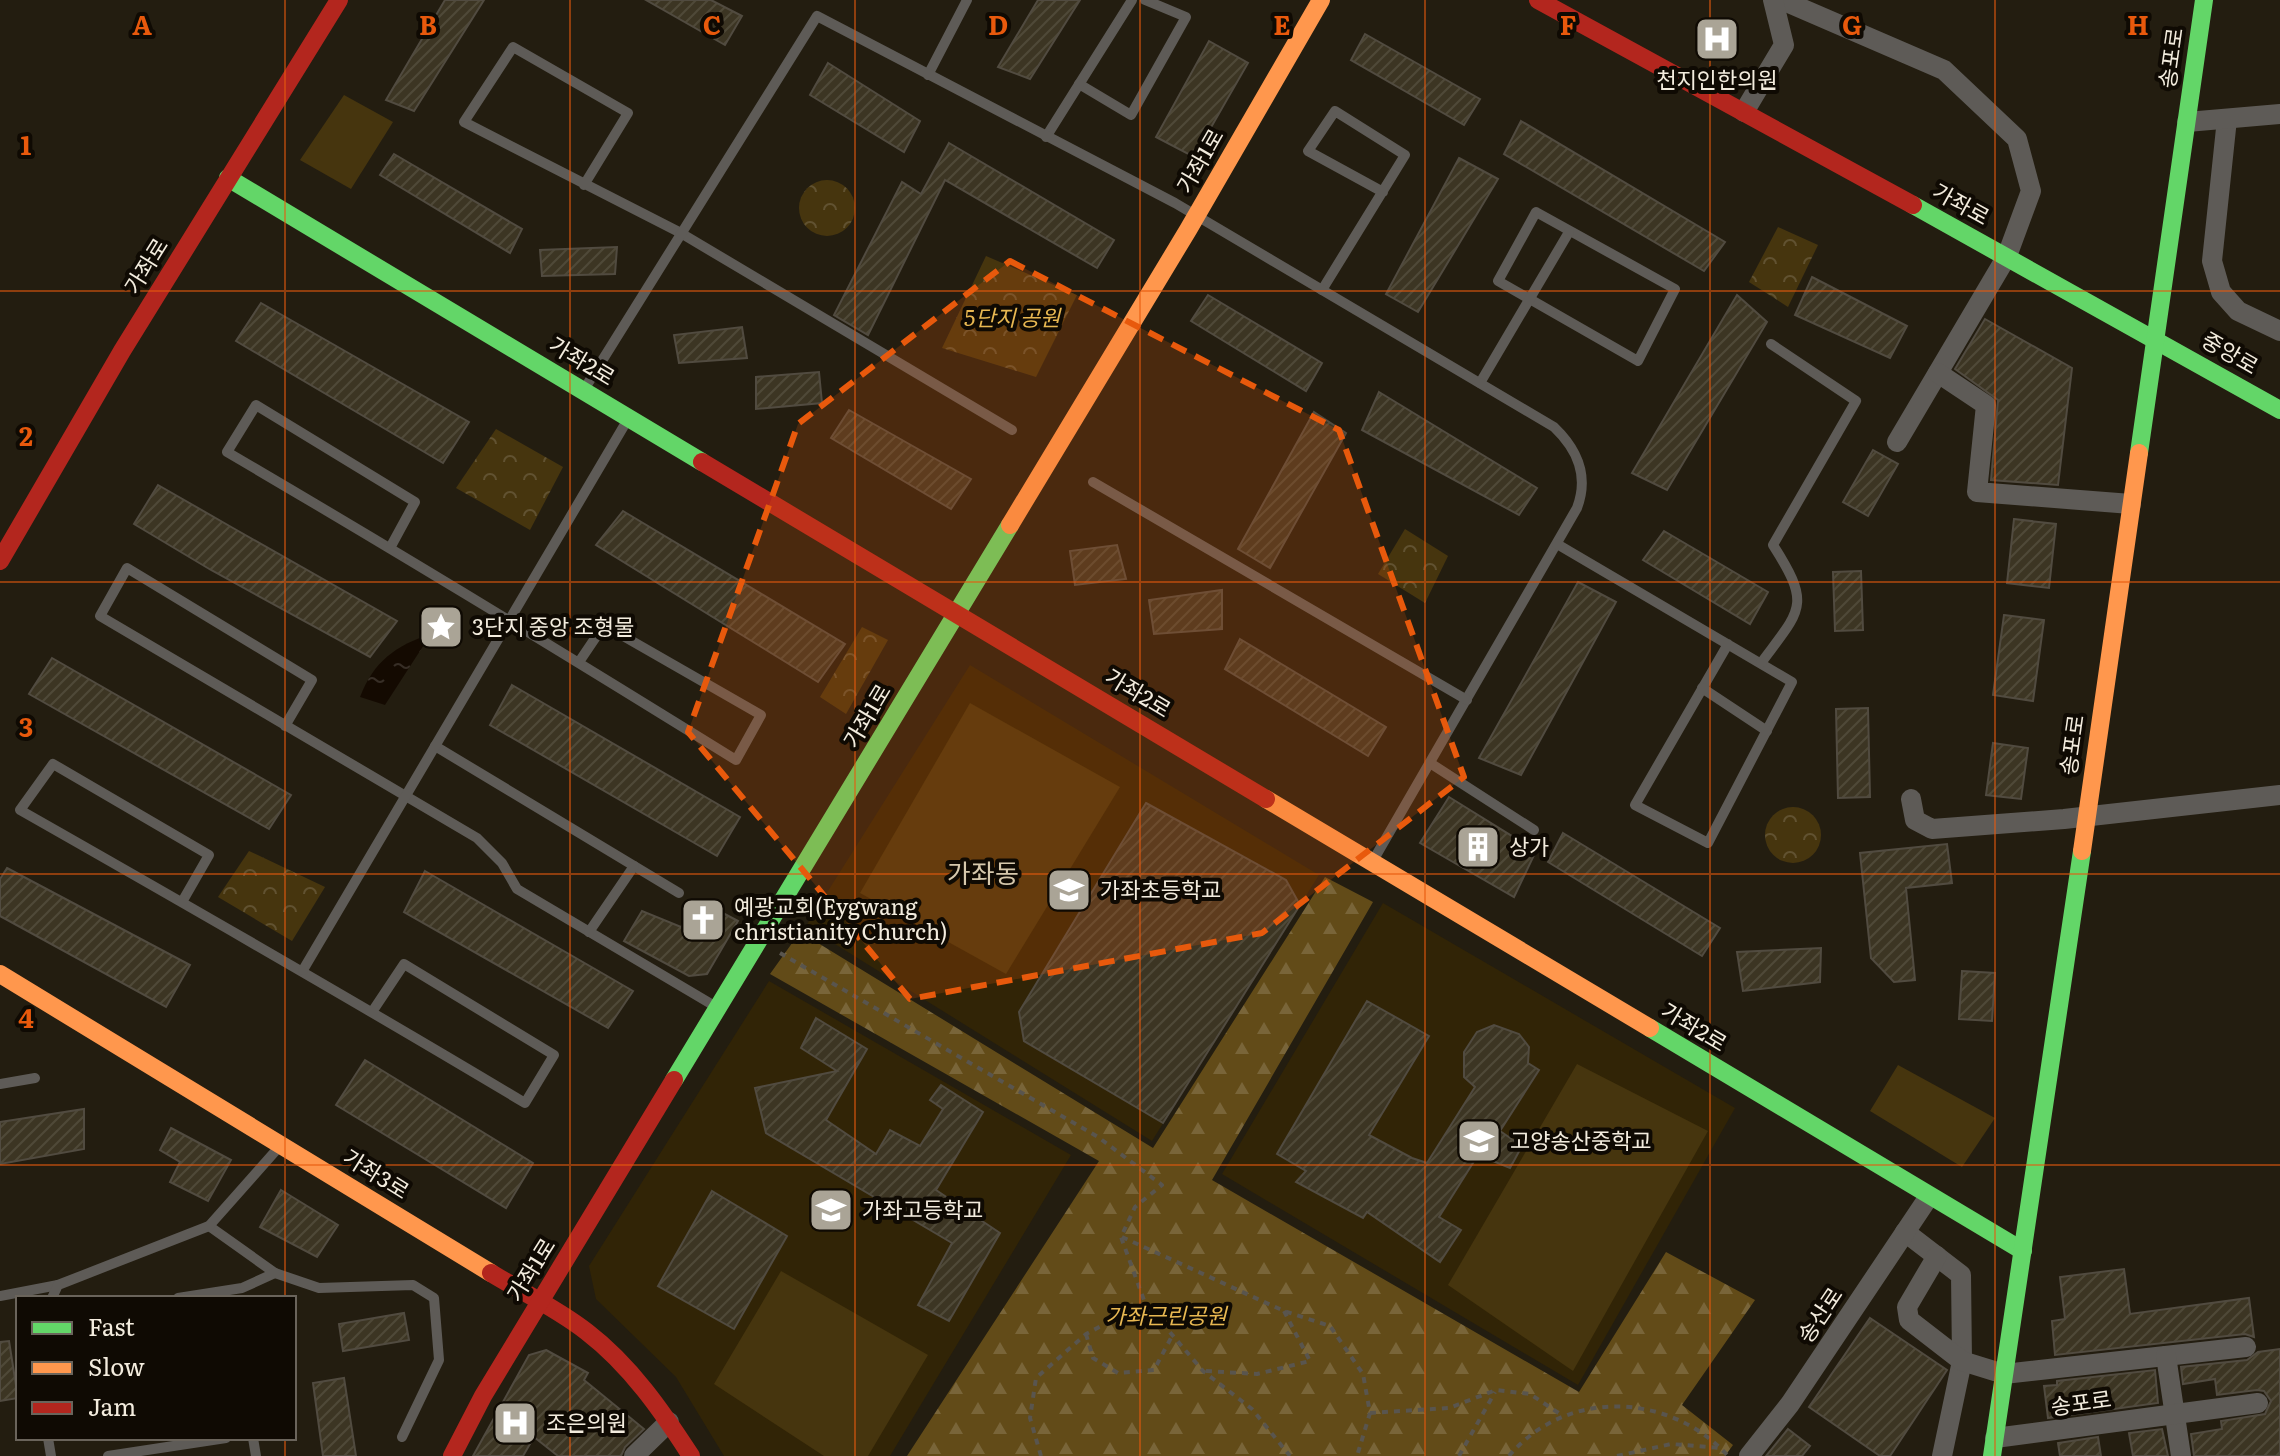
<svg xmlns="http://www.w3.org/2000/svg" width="2280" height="1456" font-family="Literata,'Noto Sans KR',serif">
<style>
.built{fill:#312406}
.grass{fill:#46350e}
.forest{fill:url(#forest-firs)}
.park{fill:url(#park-crowns)}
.water{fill:url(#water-ripples)}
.building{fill:url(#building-hatch);stroke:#514b40;stroke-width:2}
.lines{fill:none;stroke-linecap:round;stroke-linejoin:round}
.path{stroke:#59554e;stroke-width:4;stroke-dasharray:6 6;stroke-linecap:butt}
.lane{stroke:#5e5b57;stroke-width:10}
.street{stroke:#5e5b57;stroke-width:20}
.fast{stroke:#63d668;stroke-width:18}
.slow{stroke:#ff974d;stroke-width:18}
.jam{stroke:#b3261e;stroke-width:18}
.marked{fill:#e8590c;fill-opacity:0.2;stroke:#e8590c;stroke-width:6;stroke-dasharray:16 10;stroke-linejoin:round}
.grid{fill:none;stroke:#e8590c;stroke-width:2;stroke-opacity:0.55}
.labels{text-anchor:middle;stroke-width:8;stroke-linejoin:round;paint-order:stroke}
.street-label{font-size:22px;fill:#f3ecde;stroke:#0f0a03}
.poi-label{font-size:22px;fill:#f3ecde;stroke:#0f0a03;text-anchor:start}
.park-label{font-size:22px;font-style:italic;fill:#e8b852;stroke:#0f0a03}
.quarter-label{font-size:26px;fill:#d6c8ac;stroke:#0f0a03}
.grid-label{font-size:26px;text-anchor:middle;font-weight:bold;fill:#e8590c;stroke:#0f0a03;stroke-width:8;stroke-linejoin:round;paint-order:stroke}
</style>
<defs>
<pattern id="forest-firs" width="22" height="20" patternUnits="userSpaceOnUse" patternTransform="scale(2)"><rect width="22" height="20" fill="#624b18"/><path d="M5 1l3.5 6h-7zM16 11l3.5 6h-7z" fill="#796539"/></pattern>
<pattern id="park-crowns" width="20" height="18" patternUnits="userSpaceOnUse" patternTransform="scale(2)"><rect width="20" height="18" fill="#46350e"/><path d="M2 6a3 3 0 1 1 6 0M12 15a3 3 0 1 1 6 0" fill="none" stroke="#615231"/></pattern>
<pattern id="water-ripples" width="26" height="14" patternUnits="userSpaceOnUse" patternTransform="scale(2)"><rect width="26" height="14" fill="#140a01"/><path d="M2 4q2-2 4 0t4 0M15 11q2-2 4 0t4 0" fill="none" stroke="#372e26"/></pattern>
<pattern id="building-hatch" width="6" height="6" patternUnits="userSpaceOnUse" patternTransform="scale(2)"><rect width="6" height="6" fill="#3c3523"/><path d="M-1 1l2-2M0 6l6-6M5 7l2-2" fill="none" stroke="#4f4938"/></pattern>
</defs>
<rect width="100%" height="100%" fill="#231d10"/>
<g class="built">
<path d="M970,665L1319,875L1152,1141L806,926Z"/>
<path d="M1383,903L1735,1108L1578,1385L1222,1174Z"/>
<path d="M769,981L1071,1155L890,1456H724L676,1377L596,1299L589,1266Z"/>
</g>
<g class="grass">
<path d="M344,95L393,122L351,189L300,160Z"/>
<path d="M970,703L1120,787L1006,974L860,893Z"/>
<path d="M1577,1064L1708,1131L1573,1371L1448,1285Z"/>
<path d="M1898,1065L1995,1118L1962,1167L1870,1111Z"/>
<path d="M781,1271L928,1355L868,1456H824L714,1384Z"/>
</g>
<path class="forest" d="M1325,877L1373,902L1212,1180L1579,1392L1666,1252L1755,1300L1682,1405L1733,1445L1725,1456H907L1099,1161L770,974L800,932L1153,1148Z"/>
<g class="park">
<circle cx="827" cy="208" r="28"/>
<path d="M1778,227L1818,245L1788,307L1749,282Z"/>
<path d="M986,256L1077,295L1036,377L942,348Z"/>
<path d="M496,429L563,467L530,530L456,488Z"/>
<path d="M1405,529L1448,556L1425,603L1378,574Z"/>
<path d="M862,627L888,640L846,714L820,697Z"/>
<circle cx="1793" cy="835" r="28"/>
<path d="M249,851L325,887L292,941L218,897Z"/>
</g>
<path class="water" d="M431,634L385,705L360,697C373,662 396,645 431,634Z"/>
<g class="building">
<path d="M445,0H484L414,111L386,100Z"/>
<path d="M646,0H711L742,16L725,45Z"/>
<path d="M1038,0H1080L1030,79L998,67Z"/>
<path d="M1365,34L1480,99L1464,125L1351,60Z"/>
<path d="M1209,41L1248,63L1194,157L1156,137Z"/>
<path d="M828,63L920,121L904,152L810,95Z"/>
<path d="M1521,121L1725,242L1704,271L1504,154Z"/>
<path d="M949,143L1114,240L1097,268L945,180L868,335L834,315L902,182L921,194Z"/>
<path d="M394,154L522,229L510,253L380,175Z"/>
<path d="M1459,158L1498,179L1418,312L1386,294Z"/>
<path d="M617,247L615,274L542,276L540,250Z"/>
<path d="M1812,277L1907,326L1890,358L1795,315Z"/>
<path d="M1208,295L1322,363L1306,391L1191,321Z"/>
<path d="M1737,295L1767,322L1667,490L1632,473Z"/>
<path d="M261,303L469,422L443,463L236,341Z"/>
<path d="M1985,319L2072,368L2058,485L1991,480L1998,400L1955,369Z"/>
<path d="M742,327L747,358L679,363L674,335Z"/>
<path d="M819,372L822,403L756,409V377Z"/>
<path d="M1379,392L1537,488L1519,515L1362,430Z"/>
<path d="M849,410L971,479L951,509L831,438Z"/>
<path d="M1314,412L1346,433L1270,568L1238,549Z"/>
<path d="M1873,450L1898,464L1868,516L1843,502Z"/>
<path d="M158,485L233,528L397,621L370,657L211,570L134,524Z"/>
<path d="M623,511L845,644L818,682L596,545Z"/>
<path d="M2014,519L2056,524L2049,588L2007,583Z"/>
<path d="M1664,531L1768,592L1750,624L1643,560Z"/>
<path d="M1117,545L1126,579L1075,585L1070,551Z"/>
<path d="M1861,571L1863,630L1835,631L1833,572Z"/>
<path d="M1578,582L1616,602L1521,775L1479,758Z"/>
<path d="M1222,590V629L1154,634L1149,600Z"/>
<path d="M2004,615L2044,620L2033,701L1993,695Z"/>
<path d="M1240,639L1386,727L1368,756L1225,669Z"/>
<path d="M52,658L291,795L269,829L29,694Z"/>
<path d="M512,685L740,817L717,856L490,725Z"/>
<path d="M1868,708L1870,797L1838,798L1836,709Z"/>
<path d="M1993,743L2028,748L2021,799L1986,795Z"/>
<path d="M1449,797L1536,851L1514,897L1420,843Z"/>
<path d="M1146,803L1286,880L1300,905L1163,1123L1024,1041L1019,1012Z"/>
<path d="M1563,833L1720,928L1702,956L1548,862Z"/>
<path d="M1947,844L1952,883L1906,888L1915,980L1894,982L1871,958L1860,853Z"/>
<path d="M7,868L190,965L166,1007L0,916V879Z"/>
<path d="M425,871L633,991L608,1028L404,912Z"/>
<path d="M700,901L738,921L707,974L689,976L624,941L642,911L681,927Z"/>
<path d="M1821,948L1820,982L1743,991L1737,952Z"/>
<path d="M1962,971L1995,973L1992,1021L1959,1019Z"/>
<path d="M1367,1001L1429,1036L1369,1135L1412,1158L1427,1163L1475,1087L1464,1077V1052L1477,1032L1494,1025L1519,1034L1529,1047L1528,1063L1539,1070L1500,1131L1522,1146L1510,1168L1478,1155L1439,1217L1461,1230L1440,1262L1367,1212L1363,1218L1296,1182L1306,1171L1277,1154Z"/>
<path d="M816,1018L867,1049L826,1120L876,1154L890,1130L920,1146L943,1109L930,1100L941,1085L983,1112L936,1190L1000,1233L949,1321L918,1305L952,1243L766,1133L755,1088L837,1071L801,1048Z"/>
<path d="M365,1060L533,1163L506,1208L336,1105Z"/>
<path d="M84,1109V1149L0,1164V1122Z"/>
<path d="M171,1128L231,1160L208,1201L170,1182L180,1162L160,1150Z"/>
<path d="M281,1190L338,1225L317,1257L260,1227Z"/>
<path d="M712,1191L787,1236L734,1329L658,1286Z"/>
<path d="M2124,1269L2130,1314L2249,1298L2254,1337L2245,1334L2055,1355L2052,1321L2065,1319L2060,1277Z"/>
<path d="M404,1313L409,1340L343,1351L339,1324Z"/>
<path d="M1870,1318L1947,1370L1890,1456H1880L1809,1407Z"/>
<path d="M9,1341L18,1398L0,1401V1342Z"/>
<path d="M2280,1349V1456H2194L2191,1434L2222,1429L2221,1421L2265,1414L2271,1401L2264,1391L2257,1390L2217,1395L2215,1379L2183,1384L2181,1367L2247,1360L2258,1352Z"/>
<path d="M546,1350L588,1373L584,1380L644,1429L625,1447L621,1456H558L534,1437L523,1456H473L529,1355Z"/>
<path d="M2155,1370L2158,1403L2048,1418L2044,1386L2057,1385V1381Z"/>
<path d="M344,1378L356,1456H323L313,1383Z"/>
<path d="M1788,1429L1810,1446L1802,1456H1766Z"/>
<path d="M2162,1429L2168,1456H2133L2129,1433Z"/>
<path d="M2098,1437L2101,1456H2060L2058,1443Z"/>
</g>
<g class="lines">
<g class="path">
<path d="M780,953L1098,1137L1162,1185L1135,1207L1121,1237L1145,1303L1203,1371L1252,1409L1290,1456"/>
<path d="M1122,1237L1284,1311L1330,1326L1363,1374L1370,1413L1357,1456"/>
<path d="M1086,1334L1093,1358L1118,1373L1154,1370L1172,1336"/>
<path d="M1206,1371L1257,1374L1310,1361L1284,1311"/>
<path d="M1370,1413L1449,1408L1496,1390L1530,1394L1563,1416"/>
<path d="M1041,1456L1030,1418L1036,1378L1086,1334L1145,1303"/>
<path d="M1459,1456L1495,1392"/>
<path d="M1509,1456C1566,1388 1670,1392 1728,1456"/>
<path d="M1617,1456L1671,1444L1721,1448"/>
</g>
<g class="lane">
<path d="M928,75L967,0"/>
<path d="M1079,84L1131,115L1186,17L1145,0"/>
<path d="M1046,137L1132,0"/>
<path d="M584,185L628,113L513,47L464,122L679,232L1012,430"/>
<path d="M1536,212L1675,289L1638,361L1498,281Z"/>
<path d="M1322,290L1405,155L1335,111L1308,151L1383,192"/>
<path d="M1480,383L1569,232"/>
<path d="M585,388L817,16L1175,203L1554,427C1578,450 1589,476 1577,508L1374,859"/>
<path d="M1093,482L1467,700"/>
<path d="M1557,544L1792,682L1708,843L1635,805L1728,644"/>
<path d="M390,548L415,502L256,405L227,452C398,552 567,655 736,760L761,715L604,625L579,662"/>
<path d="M1761,663C1801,609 1812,606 1773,545L1856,401L1771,344"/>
<path d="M1702,688L1767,731"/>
<path d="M285,726L312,680L127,568L100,616L477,838L502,863L517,889L718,1008"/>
<path d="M435,746L679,893"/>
<path d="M1430,763L1534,830"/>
<path d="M182,902L209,855L53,764L20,810C189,906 358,1003 525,1103L554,1055L404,964L372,1012"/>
<path d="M589,932L634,866"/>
<path d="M303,970L628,419"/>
<path d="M0,1084L35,1078"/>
<path d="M209,1226L275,1273L319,1288L413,1285L434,1298L439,1360L402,1437"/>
<path d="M0,1296L58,1285"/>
<path d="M52,1298L58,1285L209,1226L279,1147"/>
<path d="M178,1298L242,1288L275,1273"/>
<path d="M48,1438L51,1456"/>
<path d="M253,1438L256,1456"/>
<path d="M108,1456L226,1438"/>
</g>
<g class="street">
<path d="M1782,0L1944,70L2017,139L2031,191L2007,256L1897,442"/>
<path d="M1744,112L1784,45L1773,0"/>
<path d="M2227,119L2212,261L2221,292L2238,311L2280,331"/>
<path d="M2187,122L2280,114"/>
<path d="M1938,373L1986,405L1977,492L2131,504"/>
<path d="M1911,799L1915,820L1932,829L2064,819L2280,795"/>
<path d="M1905,1232L1961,1275L1962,1361L1942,1456"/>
<path d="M1937,1256L1907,1307L1909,1320L1962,1361L2004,1374L2246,1347"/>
<path d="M2166,1356L2181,1456"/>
<path d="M1995,1438L2258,1403"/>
<path d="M634,1456L669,1422"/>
<path d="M1749,1456L1790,1404L1928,1198"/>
</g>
<g class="fast">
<path d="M228,178L702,462"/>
<path d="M1913,205L2280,410"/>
<path d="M2139,453L2204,0"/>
<path d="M1650,1028L2023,1251"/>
<path d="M674,1080L1010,525"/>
<path d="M1992,1456L2082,851"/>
</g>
<g class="slow">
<path d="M1010,525L1188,230L1321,0"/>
<path d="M1266,799L1650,1028"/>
<path d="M2082,851L2139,453"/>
<path d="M0,974L491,1273"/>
</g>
<g class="jam">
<path d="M1538,0L1913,205"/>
<path d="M702,462L1266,799"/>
<path d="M0,561L122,351L339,0"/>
<path d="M491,1273C522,1292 558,1309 587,1332C630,1365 662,1411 691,1456"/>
<path d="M452,1456L483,1396L674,1080"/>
</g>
</g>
<path class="marked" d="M1010,261L1339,430L1464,777L1262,933L910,999L688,732L798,424Z"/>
<path class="grid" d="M285,0V1298M570,0V1456M855,0V1456M1140,0V1456M1425,0V1456M1710,0V1456M1995,0V1456M0,291H2280M0,582H2280M0,874H2280M0,1165H2280M285,1438V1456"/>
<defs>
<g id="hospital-square" transform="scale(2.3)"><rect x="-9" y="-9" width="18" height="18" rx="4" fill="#aaa496" stroke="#0f0a03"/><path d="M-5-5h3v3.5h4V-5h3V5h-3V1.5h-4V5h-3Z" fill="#fff"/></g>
<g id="sight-square" transform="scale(2.3)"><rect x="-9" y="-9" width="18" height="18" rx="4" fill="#aaa496" stroke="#0f0a03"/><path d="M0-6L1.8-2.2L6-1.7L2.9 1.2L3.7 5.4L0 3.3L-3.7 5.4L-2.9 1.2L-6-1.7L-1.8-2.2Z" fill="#fff"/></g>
<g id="building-square" transform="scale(2.3)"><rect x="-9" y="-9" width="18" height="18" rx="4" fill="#aaa496" stroke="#0f0a03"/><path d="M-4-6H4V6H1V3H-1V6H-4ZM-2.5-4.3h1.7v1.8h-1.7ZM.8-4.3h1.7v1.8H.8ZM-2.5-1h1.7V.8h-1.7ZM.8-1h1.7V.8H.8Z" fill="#fff"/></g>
<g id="school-square" transform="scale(2.3)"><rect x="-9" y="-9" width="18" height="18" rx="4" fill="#aaa496" stroke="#0f0a03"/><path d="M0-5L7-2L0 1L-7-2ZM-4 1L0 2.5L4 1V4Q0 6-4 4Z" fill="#fff"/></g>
<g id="church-square" transform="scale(2.3)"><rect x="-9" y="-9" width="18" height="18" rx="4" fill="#aaa496" stroke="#0f0a03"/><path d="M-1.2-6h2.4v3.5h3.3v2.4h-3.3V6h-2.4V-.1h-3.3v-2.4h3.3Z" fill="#fff"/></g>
</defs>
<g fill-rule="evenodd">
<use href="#hospital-square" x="1717" y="39"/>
<use href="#sight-square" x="441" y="627"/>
<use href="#building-square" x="1478" y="847"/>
<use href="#school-square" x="1069" y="890"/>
<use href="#church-square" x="703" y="920"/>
<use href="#school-square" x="1479" y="1141"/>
<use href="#school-square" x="831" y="1210"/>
<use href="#hospital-square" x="515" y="1423"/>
</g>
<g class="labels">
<g class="street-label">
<text transform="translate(2171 58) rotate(-82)" y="8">송포로</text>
<text transform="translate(1200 161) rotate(-60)" y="8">가좌1로</text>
<text transform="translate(1961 204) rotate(29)" y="8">가좌로</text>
<text transform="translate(146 266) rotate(-58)" y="8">가좌로</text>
<text transform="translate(2230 353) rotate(30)" y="8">중앙로</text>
<text transform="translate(582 361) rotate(31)" y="8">가좌2로</text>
<text transform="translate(1138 693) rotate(31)" y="8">가좌2로</text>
<text transform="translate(867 716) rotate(-59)" y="8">가좌1로</text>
<text transform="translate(2072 745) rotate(-82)" y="8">송포로</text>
<text transform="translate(1694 1027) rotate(31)" y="8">가좌2로</text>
<text transform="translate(376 1174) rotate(32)" y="8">가좌3로</text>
<text transform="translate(531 1270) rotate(-58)" y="8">가좌1로</text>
<text transform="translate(1820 1315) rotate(-56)" y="8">송산로</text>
<text transform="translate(2081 1403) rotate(-8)" y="8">송포로</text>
</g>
<g class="poi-label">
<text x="1717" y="88" text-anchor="middle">천지인한의원</text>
<text x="472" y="635">3단지 중앙 조형물</text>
<text x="1509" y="855">상가</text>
<text x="1100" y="898">가좌초등학교</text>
<text x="734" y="915">예광교회(Eygwang<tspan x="734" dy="25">christianity Church)</tspan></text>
<text x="1510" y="1149">고양송산중학교</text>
<text x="862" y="1218">가좌고등학교</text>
<text x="546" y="1431">조은의원</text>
</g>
<g class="park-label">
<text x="1012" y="326">5단지 공원</text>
<text x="1166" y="1324">가좌근린공원</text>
</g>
<g class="quarter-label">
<text x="983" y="883">가좌동</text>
</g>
</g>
<g class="grid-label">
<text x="142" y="35">A</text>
<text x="428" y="35">B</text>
<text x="712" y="35">C</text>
<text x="998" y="35">D</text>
<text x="1282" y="35">E</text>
<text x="1568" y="35">F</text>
<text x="1852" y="35">G</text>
<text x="2138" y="35">H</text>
<text x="26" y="155">1</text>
<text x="26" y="446">2</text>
<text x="26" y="737">3</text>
<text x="26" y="1028">4</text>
</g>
<rect x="16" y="1296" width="280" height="144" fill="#0f0a03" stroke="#6a645b" stroke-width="2"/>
<rect x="32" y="1322" width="40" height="12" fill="#63d668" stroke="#6a645b" stroke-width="2"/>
<text x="88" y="1336" font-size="24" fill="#f3ecde">Fast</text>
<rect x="32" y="1362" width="40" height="12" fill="#ff974d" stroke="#6a645b" stroke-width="2"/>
<text x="88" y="1376" font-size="24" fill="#f3ecde">Slow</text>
<rect x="32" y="1402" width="40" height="12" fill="#b3261e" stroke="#6a645b" stroke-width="2"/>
<text x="88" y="1416" font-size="24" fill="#f3ecde">Jam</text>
</svg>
